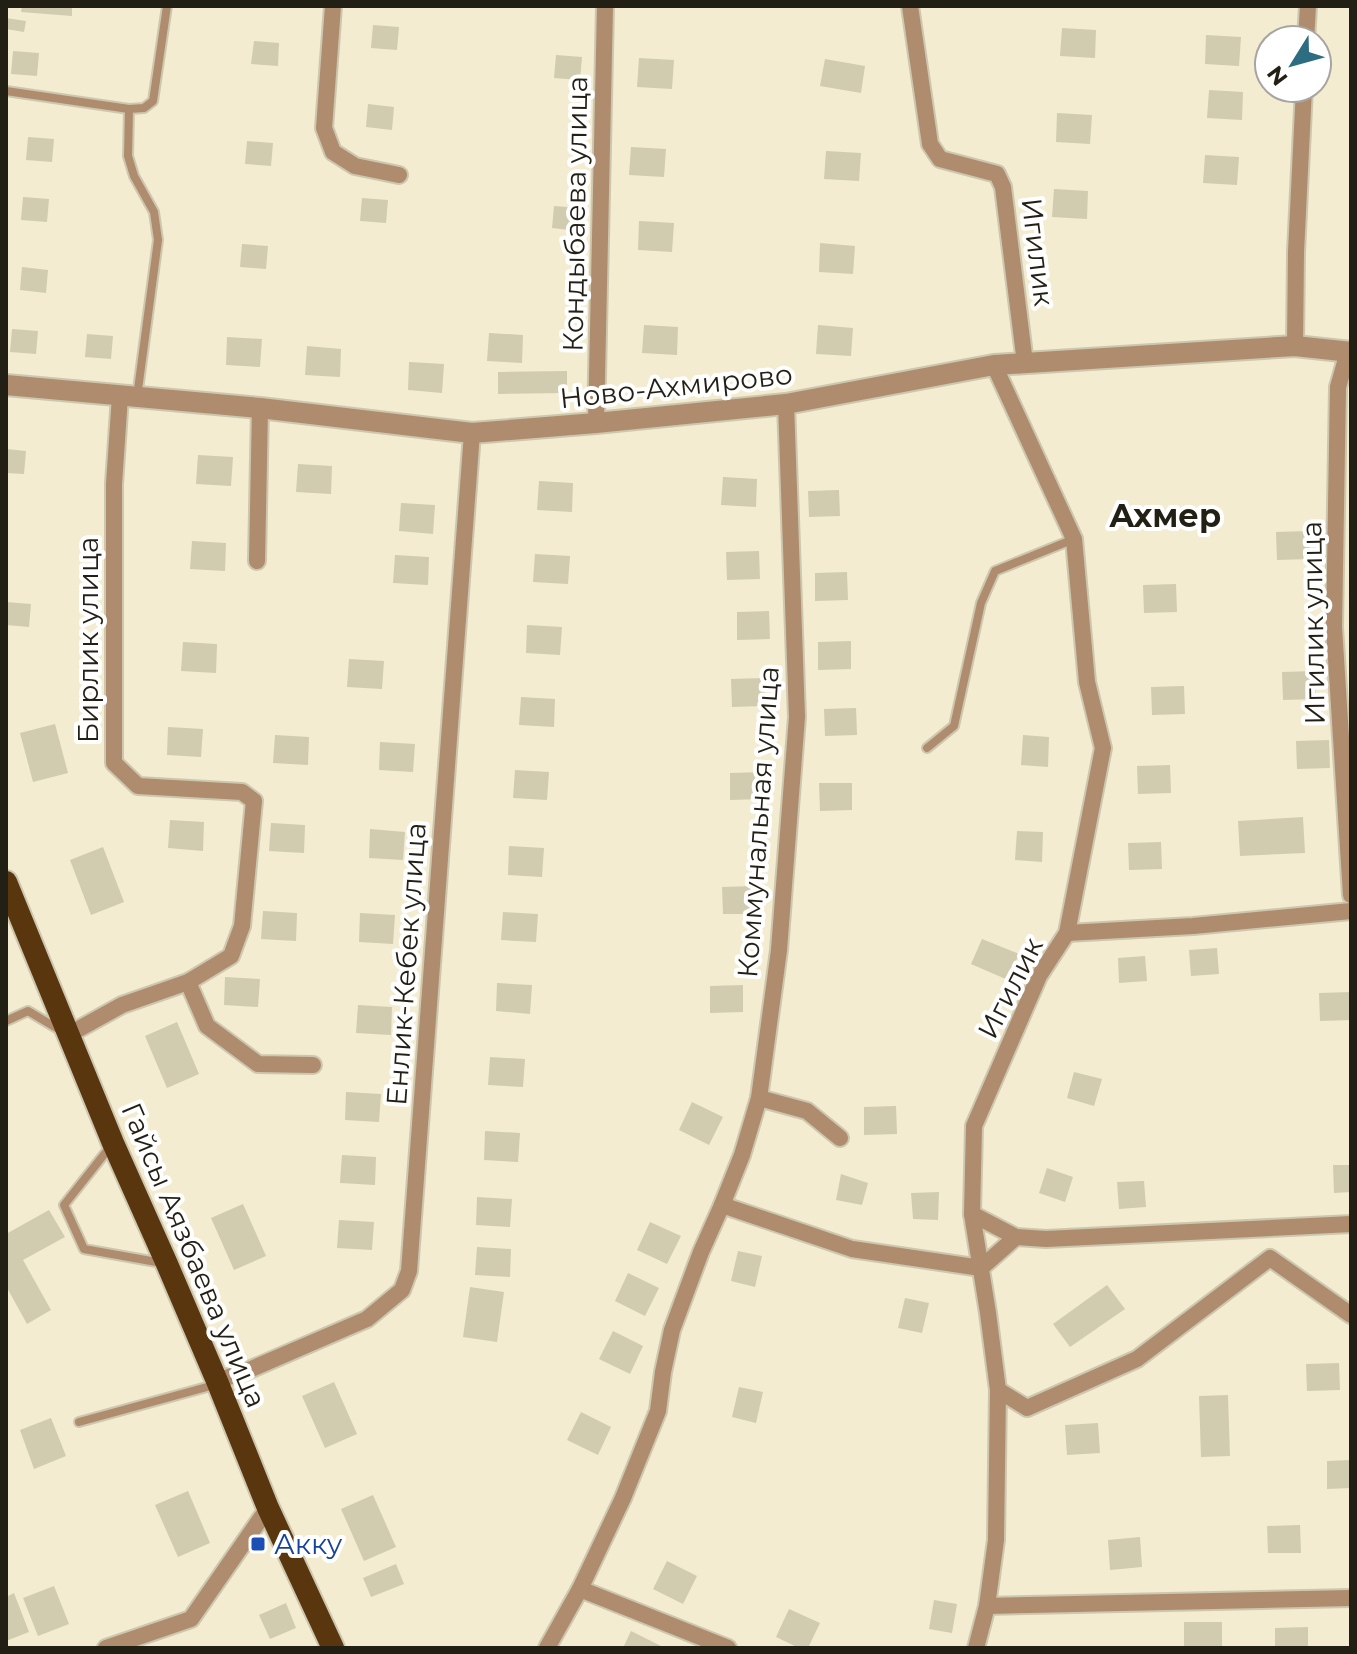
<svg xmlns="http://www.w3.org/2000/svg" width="1357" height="1654" font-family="Montserrat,sans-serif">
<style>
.building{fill:#d1cbb0}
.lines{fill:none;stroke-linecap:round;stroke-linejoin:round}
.service-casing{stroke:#cdc7af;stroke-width:12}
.minor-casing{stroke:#cdc7af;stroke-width:20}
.tertiary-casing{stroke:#cdc7af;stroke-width:24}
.trunk-casing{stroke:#cdc7af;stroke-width:26}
.service{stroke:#ae8c6d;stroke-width:8}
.minor{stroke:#ae8c6d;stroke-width:16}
.tertiary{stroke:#ae8c6d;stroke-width:20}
.trunk{stroke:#5a360e;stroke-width:22}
.transit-dot{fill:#1a4fb4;stroke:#fff;stroke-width:3}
.labels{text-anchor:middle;stroke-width:8;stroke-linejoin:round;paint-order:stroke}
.street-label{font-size:28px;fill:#221f15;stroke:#fff}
.transit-label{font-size:28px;fill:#164399;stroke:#fff;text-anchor:start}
.quarter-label{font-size:32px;font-weight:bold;fill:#221f15;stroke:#fff}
</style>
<rect width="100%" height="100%" fill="#f3ecd1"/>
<g class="building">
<path d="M22,6H72V16L21,12Z"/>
<path d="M6,18L26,21L24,32L6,29Z"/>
<path d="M373,25L399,27L397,50L371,48Z"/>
<path d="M1062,28L1096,30L1095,58L1060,56Z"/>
<path d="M1206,35L1241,37L1239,66L1205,64Z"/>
<path d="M254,41L279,43L278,66L251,64Z"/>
<path d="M13,51L39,53L37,76L11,74Z"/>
<path d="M556,55L582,57L580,80L554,78Z"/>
<path d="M639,58L674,60L672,89L637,87Z"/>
<path d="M825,59L865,66L861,93L820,86Z"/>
<path d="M1209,90L1243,92L1242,120L1207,118Z"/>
<path d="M368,104L394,107L392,130L366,127Z"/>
<path d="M1057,113L1092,115L1090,144L1056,142Z"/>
<path d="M28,137L54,139L52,162L26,160Z"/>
<path d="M247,141L273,143L271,166L245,164Z"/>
<path d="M631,147L666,149L664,177L629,175Z"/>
<path d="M826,151L861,153L859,181L824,179Z"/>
<path d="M1205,155L1239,157L1237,185L1203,183Z"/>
<path d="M1054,189L1088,191L1087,219L1052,217Z"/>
<path d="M23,197L49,199L47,222L21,220Z"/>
<path d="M362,198L388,200L386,223L360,221Z"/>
<path d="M554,206L580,208L578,231L552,228Z"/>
<path d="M639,221L674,223L672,252L638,250Z"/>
<path d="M820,243L855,246L853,274L819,272Z"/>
<path d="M242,244L268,246L266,269L240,267Z"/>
<path d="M22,267L48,270L46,293L20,290Z"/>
<path d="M644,325L678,327L677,355L642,353Z"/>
<path d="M818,325L853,328L851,356L816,354Z"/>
<path d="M12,329L38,331L36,354L10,352Z"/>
<path d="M489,333L523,335L522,363L487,361Z"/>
<path d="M87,334L113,336L111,359L85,357Z"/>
<path d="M227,337L262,339L260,367L226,365Z"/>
<path d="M307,346L341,349L340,377L305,375Z"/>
<path d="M409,362L444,364L442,393L408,390Z"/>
<path d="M567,371V393L498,394V372Z"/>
<path d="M6,449L26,451L24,474L6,473Z"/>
<path d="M198,455L233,457L231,486L196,484Z"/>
<path d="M298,464L332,466L331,494L296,492Z"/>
<path d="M723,477L757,479L756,507L721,505Z"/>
<path d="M539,481L573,483L572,512L537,510Z"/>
<path d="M839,490L840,516L809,517L808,491Z"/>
<path d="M401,503L435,505L433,534L399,531Z"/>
<path d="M1309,531L1310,559L1277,560L1276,532Z"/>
<path d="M192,541L226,543L225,571L190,569Z"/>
<path d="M759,551L760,579L727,580L726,552Z"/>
<path d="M535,554L570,556L568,584L533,582Z"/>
<path d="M395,555L429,557L428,585L393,583Z"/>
<path d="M847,572L848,600L815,601V573Z"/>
<path d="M1176,584L1177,612L1144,613L1143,585Z"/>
<path d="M6,602L31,604L29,627L6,625Z"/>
<path d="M769,611L770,639L737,640V612Z"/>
<path d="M527,625L562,627L560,655L526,653Z"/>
<path d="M851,641V669L818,670V642Z"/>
<path d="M183,642L217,644L216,673L181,671Z"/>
<path d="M349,659L384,661L382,689L347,687Z"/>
<path d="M1315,671L1316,699L1283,700L1282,672Z"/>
<path d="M764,678L765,706L732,707L731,679Z"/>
<path d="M1184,686L1185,714L1152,715L1151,687Z"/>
<path d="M521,697L555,699L554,727L519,725Z"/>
<path d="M856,708L857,735L825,736L824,709Z"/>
<path d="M55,724L68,773L33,782L20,733Z"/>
<path d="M168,727L203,729L201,757L167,755Z"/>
<path d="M275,735L309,737L308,765L273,763Z"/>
<path d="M1023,735L1049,737L1048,767L1021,765Z"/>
<path d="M1329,740L1330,768L1297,769L1296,741Z"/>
<path d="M380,742L415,744L413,772L379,770Z"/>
<path d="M1170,765L1171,793L1138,794L1137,766Z"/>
<path d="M515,770L549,772L547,800L513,798Z"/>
<path d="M763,772V799L730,800V773Z"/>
<path d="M819,783H852V810L820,811Z"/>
<path d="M1303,817L1305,853L1240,856L1238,821Z"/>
<path d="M170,820L204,822L203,851L168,848Z"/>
<path d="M271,823L305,825L304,853L269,851Z"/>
<path d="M370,829L405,832L403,860L369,858Z"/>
<path d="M1017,831L1043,832L1042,862L1015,860Z"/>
<path d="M1161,842L1162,869L1129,870L1128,843Z"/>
<path d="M509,846L544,848L542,877L508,875Z"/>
<path d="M103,847L124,902L91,915L70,860Z"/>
<path d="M755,886L756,914H723L722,887Z"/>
<path d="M263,911L297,913L296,941L261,939Z"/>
<path d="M503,912L538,914L536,942L501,940Z"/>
<path d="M360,913L395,915L393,944L359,942Z"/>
<path d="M982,939L1019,954L1008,980L971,964Z"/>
<path d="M1217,948L1219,974L1191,976L1189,950Z"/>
<path d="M1145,956L1147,981L1119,983L1118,958Z"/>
<path d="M225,977L260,979L258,1007L224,1005Z"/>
<path d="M497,983L532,985L530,1014L496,1011Z"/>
<path d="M743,985V1012L710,1013V986Z"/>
<path d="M1351,992V1020L1320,1021L1319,993Z"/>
<path d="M358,1005L392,1007L391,1035L356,1033Z"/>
<path d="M177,1022L199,1074L167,1088L145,1036Z"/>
<path d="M490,1057L525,1059L523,1087L488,1085Z"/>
<path d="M1074,1072L1102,1079L1094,1106L1067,1098Z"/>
<path d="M346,1092L381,1094L379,1122L345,1120Z"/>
<path d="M692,1102L723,1117L709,1145L679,1130Z"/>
<path d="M896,1106L897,1134L864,1135V1107Z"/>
<path d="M485,1131L520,1133L518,1162L484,1160Z"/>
<path d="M342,1155L376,1157L375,1185L340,1183Z"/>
<path d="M1333,1165H1351V1192L1334,1193Z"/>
<path d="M1047,1168L1073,1177L1065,1202L1039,1193Z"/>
<path d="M841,1174L868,1183L862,1205L836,1200Z"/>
<path d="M1144,1181L1146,1207L1119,1209L1117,1182Z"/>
<path d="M939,1192L938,1220L913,1219L911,1193Z"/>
<path d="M477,1197L512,1199L510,1227L476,1225Z"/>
<path d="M243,1204L266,1256L234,1270L211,1218Z"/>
<path d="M49,1210L65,1237L23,1260L51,1310L27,1324L6,1286V1234Z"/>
<path d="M339,1220L374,1222L372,1250L337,1248Z"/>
<path d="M650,1222L681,1236L667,1264L637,1250Z"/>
<path d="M477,1247L511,1249L510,1277L475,1275Z"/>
<path d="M738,1251L762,1256L755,1287L731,1281Z"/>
<path d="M628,1273L659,1288L645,1316L615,1301Z"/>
<path d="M1107,1285L1125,1309L1070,1347L1053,1324Z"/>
<path d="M470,1287L504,1292L497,1342L463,1337Z"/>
<path d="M905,1298L929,1303L922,1333L898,1328Z"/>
<path d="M613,1331L643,1346L630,1374L599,1359Z"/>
<path d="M1339,1363L1340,1390L1307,1391L1306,1364Z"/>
<path d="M334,1382L357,1434L325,1448L302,1396Z"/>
<path d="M739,1387L763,1392L756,1423L732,1417Z"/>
<path d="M1228,1395L1230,1456L1201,1457L1199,1396Z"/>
<path d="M581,1412L611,1427L598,1455L567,1440Z"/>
<path d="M51,1418L66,1456L34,1469L20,1430Z"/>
<path d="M1098,1423L1100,1453L1067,1455L1065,1425Z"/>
<path d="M1351,1460V1488L1327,1489V1461Z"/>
<path d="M188,1491L210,1543L178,1557L155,1505Z"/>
<path d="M373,1495L396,1547L364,1561L341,1509Z"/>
<path d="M1300,1525L1301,1553H1268L1267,1526Z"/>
<path d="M1140,1537L1142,1567L1110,1570L1108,1540Z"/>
<path d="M667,1561L697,1576L683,1604L653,1589Z"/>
<path d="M396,1564L404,1584L371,1597L363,1578Z"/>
<path d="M54,1586L69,1624L38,1636L23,1598Z"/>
<path d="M14,1593L29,1632L6,1641V1597Z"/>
<path d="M934,1600L957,1604L952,1633L929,1629Z"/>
<path d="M286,1603L296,1628L270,1639L259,1615Z"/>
<path d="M789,1609L820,1623L808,1648H799L776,1637Z"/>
<rect x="1184" y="1622" width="38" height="26"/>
<path d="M1308,1627V1648H1275V1628Z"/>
<path d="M631,1631L665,1648H623Z"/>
</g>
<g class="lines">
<g class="service-casing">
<g id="service">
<path d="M6,91L129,109L144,108L153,101L167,6"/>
<path d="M129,109L128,156L134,176L154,212L158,240L137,397"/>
<path d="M927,748L954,726L981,603L995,571L1074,539"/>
<path d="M6,1021L28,1011L60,1030"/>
<path d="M110,1147L64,1205L84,1249L162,1263"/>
<path d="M79,1422L207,1387L216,1382"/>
</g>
</g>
<g class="minor-casing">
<g id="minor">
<path d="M333,6L324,128L333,152L355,166L399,175"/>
<path d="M910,6L930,144L940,159L997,174L1003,187L1025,363"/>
<path d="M1306,40L1308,6"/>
<path d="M1295,346L1296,252L1304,88"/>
<path d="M1348,352L1338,387L1334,627L1351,895"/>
<path d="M596,423L605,6"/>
<path d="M257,561L260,408"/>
<path d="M1067,933L1193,926L1351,911"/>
<path d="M188,982L207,1026L258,1064L313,1065"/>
<path d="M68,1035L122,1005L188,982L231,956L242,926L254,801L242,792L138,786L114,763V484L120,396"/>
<path d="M759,1098L807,1111L840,1138"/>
<path d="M722,1205L852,1249L981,1268L1016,1237"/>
<path d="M972,1214L1016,1237L1046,1239L1351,1224"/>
<path d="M217,1381L249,1370L367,1319L402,1290L409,1271L472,433"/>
<path d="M998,1390L1027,1408L1137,1359L1270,1258L1351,1315"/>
<path d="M580,1589L728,1648"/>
<path d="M987,1606L1351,1598"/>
<path d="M106,1648L191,1619L268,1508"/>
<path d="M547,1648L580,1589L623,1498L658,1411L663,1372L672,1330L701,1252L722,1205L742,1155L759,1098L779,950L797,717L786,404"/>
<path d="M976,1648L987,1606L996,1540L998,1390L988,1313L972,1214L974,1126L1039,976L1067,933L1103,748L1087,682L1074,539L994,365"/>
</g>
</g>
<g class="tertiary-casing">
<path id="tertiary" d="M6,385L260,408L472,433L596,423L786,404L994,365L1295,346L1351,352"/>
</g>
<g class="trunk-casing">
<path id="trunk" d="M6,882L113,1143L167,1264L217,1381L268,1508L333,1648"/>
</g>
<use href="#service" class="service"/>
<use href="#minor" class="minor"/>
<use href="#tertiary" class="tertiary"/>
<use href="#trunk" class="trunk"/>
</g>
<rect class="transit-dot" x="250" y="1536" width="16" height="16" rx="4"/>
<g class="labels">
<g class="street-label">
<text transform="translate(575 214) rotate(-89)" y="10">Кондыбаева улица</text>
<text transform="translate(1038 252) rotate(83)" y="10">Игилик</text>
<text transform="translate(676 386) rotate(-6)" y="10">Ново-Ахмирово</text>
<text transform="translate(1313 623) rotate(-91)" y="10">Игилик улица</text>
<text transform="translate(88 640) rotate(-90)" y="10">Бирлик улица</text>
<text transform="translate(758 822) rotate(-86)" y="10">Коммунальная улица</text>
<text transform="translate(406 964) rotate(-86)" y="10">Енлик-Кебек улица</text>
<text transform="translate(1010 988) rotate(-63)" y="10">Игилик</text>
<text transform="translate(194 1255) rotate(67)" y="10">Гайсы Аязбаева улица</text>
</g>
<g class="transit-label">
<text x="274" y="1554">Акку</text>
</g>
<g class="quarter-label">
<text x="1165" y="527">Ахмер</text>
</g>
</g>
<rect width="1357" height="1654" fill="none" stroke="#221f15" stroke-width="16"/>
<g transform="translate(1293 64) rotate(233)"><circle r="38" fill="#ffffff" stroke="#a7a5a1" stroke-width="2"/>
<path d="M0-6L14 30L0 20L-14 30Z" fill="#2d6c81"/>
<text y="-12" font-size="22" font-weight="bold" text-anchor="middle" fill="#221f15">N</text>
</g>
</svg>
